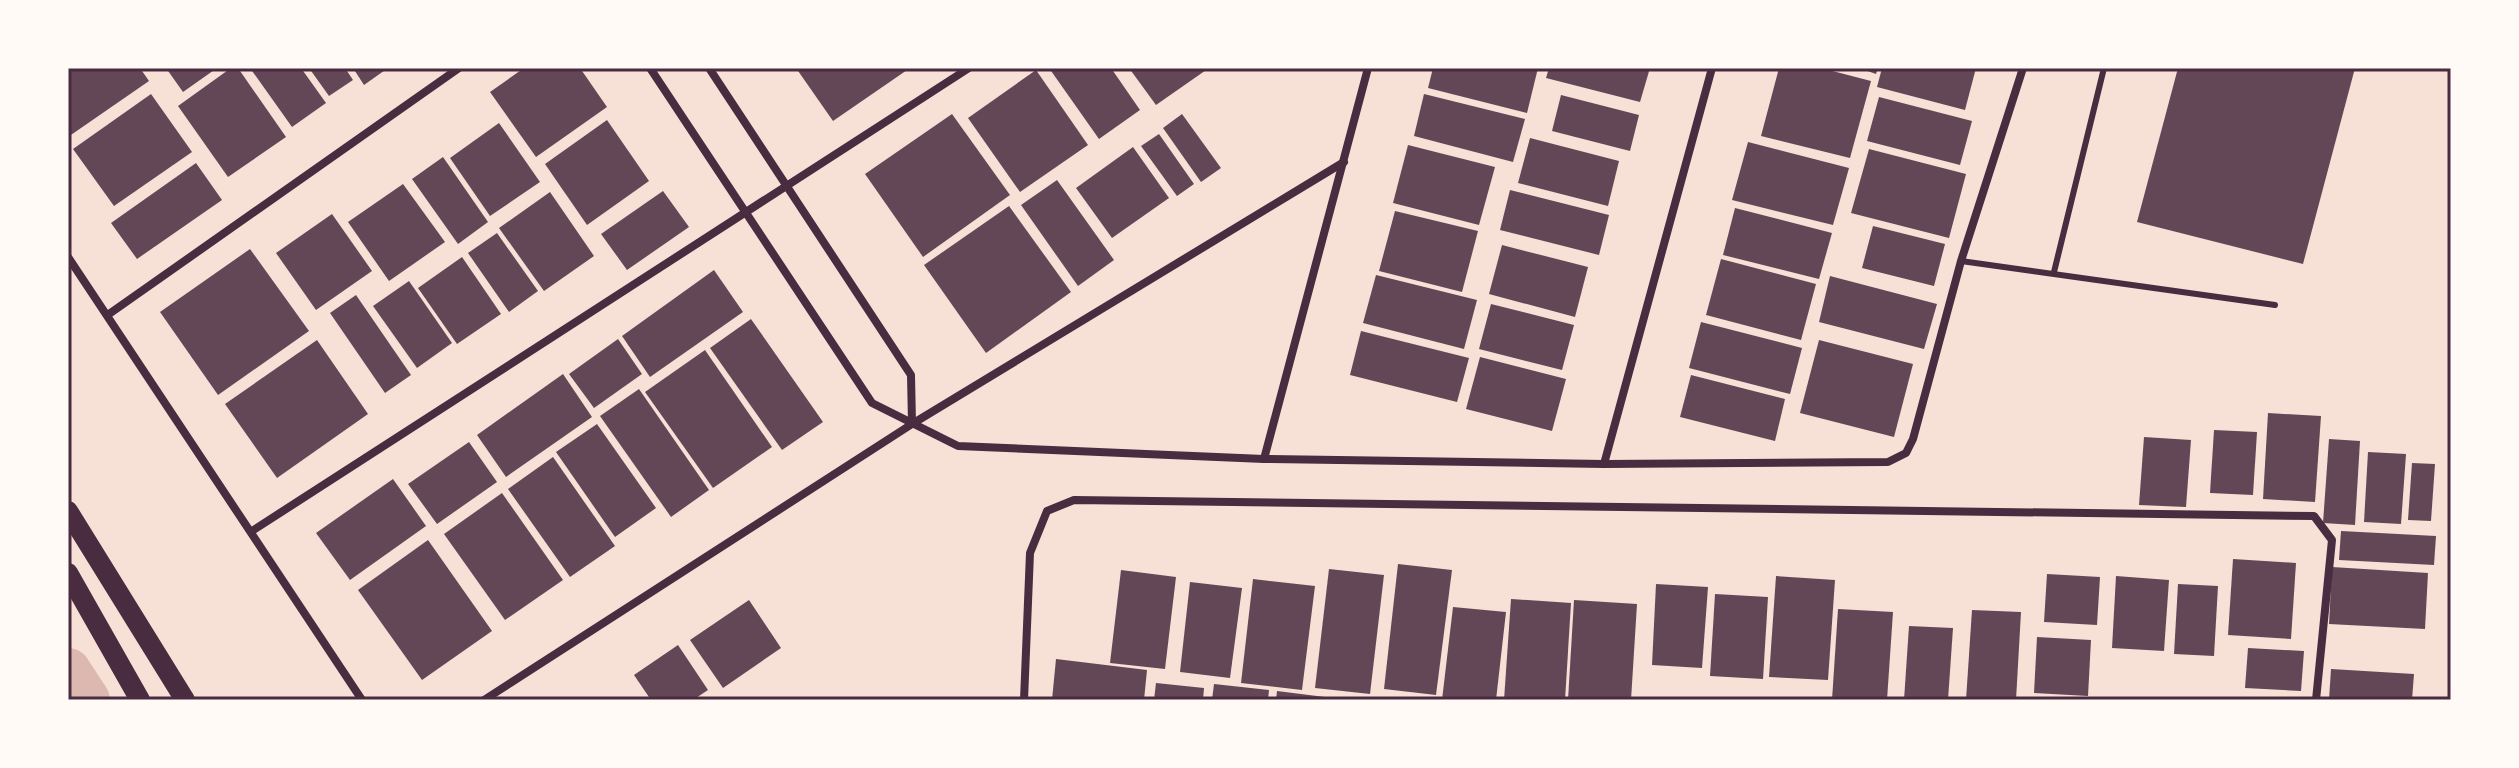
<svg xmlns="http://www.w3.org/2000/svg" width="2519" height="768" font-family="'Roboto Serif',serif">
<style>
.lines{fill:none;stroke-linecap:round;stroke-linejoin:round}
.canal{stroke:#dcb8b0;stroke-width:46}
.building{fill:#644757}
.service{stroke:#4a2c40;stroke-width:6}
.minor{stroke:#4a2c40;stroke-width:8}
.primary{stroke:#4a2c40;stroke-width:20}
.neatline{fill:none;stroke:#4a2c40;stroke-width:3}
</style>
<rect width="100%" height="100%" fill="#f7e1d7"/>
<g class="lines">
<path class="canal" d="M68,671L87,700"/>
</g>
<g class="building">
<path d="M68,68H140L149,81L68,137Z"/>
<path d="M166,68H217L183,92Z"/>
<path d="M231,68H238L286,137L228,177L178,106Z"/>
<path d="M250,68H301L326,103L292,127Z"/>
<path d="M309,68H345L353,80L329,96Z"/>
<path d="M353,68H388L364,85Z"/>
<path d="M524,68H580L607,107L536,157L490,92Z"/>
<path d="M796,68H910L833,121Z"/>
<path d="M1049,68H1111L1140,110L1099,139Z"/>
<path d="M1129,68H1209L1156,105Z"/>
<path d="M1433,68H1538L1527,113L1428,88Z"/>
<path d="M1549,68H1650L1640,102L1546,78Z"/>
<path d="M1779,68H1821L1871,81L1850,158L1761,136Z"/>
<path d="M1859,68H1878L1876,74Z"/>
<path d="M1882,68H1976L1965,110L1877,87Z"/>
<path d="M2178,68H2355L2303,264L2137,222Z"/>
<path d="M1036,70L1088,145L1020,192L968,118Z"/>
<path d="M151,94L192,152L114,206L73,149Z"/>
<path d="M1424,94L1525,119L1513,162L1414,136Z"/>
<path d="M1561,95L1639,115L1630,151L1552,131Z"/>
<path d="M1879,97L1972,121L1960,165L1867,141Z"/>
<path d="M952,114L1010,195L923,257L865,174Z"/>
<path d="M1182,114L1221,168L1201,182L1163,128Z"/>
<path d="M607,120L649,181L587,225L545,164Z"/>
<path d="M499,123L540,182L490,216L450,158Z"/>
<path d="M1159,134L1194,184L1177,196L1141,146Z"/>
<path d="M1530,138L1619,161L1608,206L1518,183Z"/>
<path d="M1748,142L1849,168L1833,225L1732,200Z"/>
<path d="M1408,145L1495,167L1479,225L1393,203Z"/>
<path d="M1133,147L1169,198L1112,238L1076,188Z"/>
<path d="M1869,149L1966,174L1949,238L1851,213Z"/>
<path d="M443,157L488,222L458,244L412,179Z"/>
<path d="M196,163L222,200L137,259L111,223Z"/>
<path d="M1057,180L1114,260L1078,286L1021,205Z"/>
<path d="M403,184L445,242L389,281L348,222Z"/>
<path d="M1510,190L1609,215L1599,255L1500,230Z"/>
<path d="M663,191L689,227L627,270L601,234Z"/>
<path d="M550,192L594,256L544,291L499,228Z"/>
<path d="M1009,206L1071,292L986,353L924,265Z"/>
<path d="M1735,208L1832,233L1819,279L1723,255Z"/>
<path d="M1395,211L1478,231L1462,292L1379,271Z"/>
<path d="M332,214L372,271L316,310L276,253Z"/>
<path d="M1873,226L1945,244L1934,286L1862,268Z"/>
<path d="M497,233L538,291L509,312L468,253Z"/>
<path d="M1502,245L1588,267L1575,317L1489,294Z"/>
<path d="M250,249L309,331L218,395L160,312Z"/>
<path d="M462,257L501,314L457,344L418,288Z"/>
<path d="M1721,259L1816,284L1801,340L1706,315Z"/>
<path d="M714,270L743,312L650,377L622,336Z"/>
<path d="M1376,275L1477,300L1464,349L1363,323Z"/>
<path d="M1830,276L1937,304L1924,349L1819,322Z"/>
<path d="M409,281L452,343L417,368L373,306Z"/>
<path d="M356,295L411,375L385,393L330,313Z"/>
<path d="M1491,304L1574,325L1562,370L1479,349Z"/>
<path d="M751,319L823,422L782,450L710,348Z"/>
<path d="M1701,322L1802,348L1790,394L1689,368Z"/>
<path d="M1361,331L1469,358L1457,402L1350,375Z"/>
<path d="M618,339L642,374L594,408L569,374Z"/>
<path d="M317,340L368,414L277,478L225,404Z"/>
<path d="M1819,340L1913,364L1894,437L1800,413Z"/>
<path d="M705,350L772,447L713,488L645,392Z"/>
<path d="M1480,357L1566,379L1552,431L1466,409Z"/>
<path d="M563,374L592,417L506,477L477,435Z"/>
<path d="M1691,375L1785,399L1775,441L1680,417Z"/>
<path d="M639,389L709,490L671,517L600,416Z"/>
<path d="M2268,413L2321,416L2315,502L2263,499Z"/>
<path d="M597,424L656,508L615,537L556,452Z"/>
<path d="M2214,430L2257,432L2253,495L2210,493Z"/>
<path d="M2144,437L2191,440L2186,507L2139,505Z"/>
<path d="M2329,439L2360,441L2355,525L2323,523Z"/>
<path d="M469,442L497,482L437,524L408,484Z"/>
<path d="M2368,452L2406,454L2401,524L2364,522Z"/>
<path d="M553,457L615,546L570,577L508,489Z"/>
<path d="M2412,463L2435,464L2431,521L2408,520Z"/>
<path d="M393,479L426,526L350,580L316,533Z"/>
<path d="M502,493L563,580L505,620L444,534Z"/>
<path d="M2341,531L2436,536L2434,565L2339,560Z"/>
<path d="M428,540L492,631L422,680L358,590Z"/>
<path d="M2233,559L2296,563L2291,639L2228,635Z"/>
<path d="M1398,564L1452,570L1436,695L1384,689Z"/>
<path d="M2332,567L2428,573L2425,629L2329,624Z"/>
<path d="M1329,569L1384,575L1370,694L1315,688Z"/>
<path d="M1121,570L1176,577L1165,669L1110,663Z"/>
<path d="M2047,574L2100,577L2097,625L2044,622Z"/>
<path d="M1776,576L1835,580L1828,680L1769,677Z"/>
<path d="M2116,576L2169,580L2164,651L2112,648Z"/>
<path d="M1253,579L1315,586L1302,690L1241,683Z"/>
<path d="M1190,582L1242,588L1230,678L1180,672Z"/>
<path d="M1656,584L1708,587L1702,668L1652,665Z"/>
<path d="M2178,584L2218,586L2214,656L2174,654Z"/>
<path d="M1715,594L1768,597L1763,679L1710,676Z"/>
<path d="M1511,599L1571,603L1565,700H1504Z"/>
<path d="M749,600L781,648L723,688L690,640Z"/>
<path d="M1574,600L1637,604L1631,700H1568Z"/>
<path d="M1453,607L1506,612L1496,700H1442Z"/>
<path d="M1838,609L1893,612L1887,700H1832Z"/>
<path d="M1972,610L2021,612L2016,700H1966Z"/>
<path d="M1909,626L1953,628L1948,700H1904Z"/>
<path d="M2037,637L2091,640L2088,696L2034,693Z"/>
<path d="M678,645L708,690L693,700H651L634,675Z"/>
<path d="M2248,648L2304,651L2301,691L2245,688Z"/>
<path d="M1056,659L1147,670L1144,700H1052Z"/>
<path d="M2331,669L2414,674L2412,700H2329Z"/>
<path d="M1156,683L1204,688L1203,700H1154Z"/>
<path d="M1214,684L1269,690L1268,700H1212Z"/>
<path d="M1277,691L1333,698V700H1276Z"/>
</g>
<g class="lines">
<g class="service">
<path d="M1961,261L2275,305"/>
<path d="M2054,272L2104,68"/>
</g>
<g class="minor">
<path d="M650,68L872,403L958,446L1264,459L1604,464L1888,462L1906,453L1913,439L1961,261L2023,68"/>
<path d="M709,68L911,375L912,424"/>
<path d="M68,257L362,700"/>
<path d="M109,314L459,68"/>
<path d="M1264,459L1368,68"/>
<path d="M1604,464L1712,68"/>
<path d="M252,531L969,68"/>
<path d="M484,700L912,424L1344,162"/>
<path d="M1024,700L1030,553L1047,511L1074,500L2314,516L2332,540L2316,700"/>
</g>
<g class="primary">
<path d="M68,511L185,700"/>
<path d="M68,573L140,700"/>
</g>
</g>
<rect width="2519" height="768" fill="none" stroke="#fffaf5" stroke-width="140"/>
<rect x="70" y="70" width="2379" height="628" class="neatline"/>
</svg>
